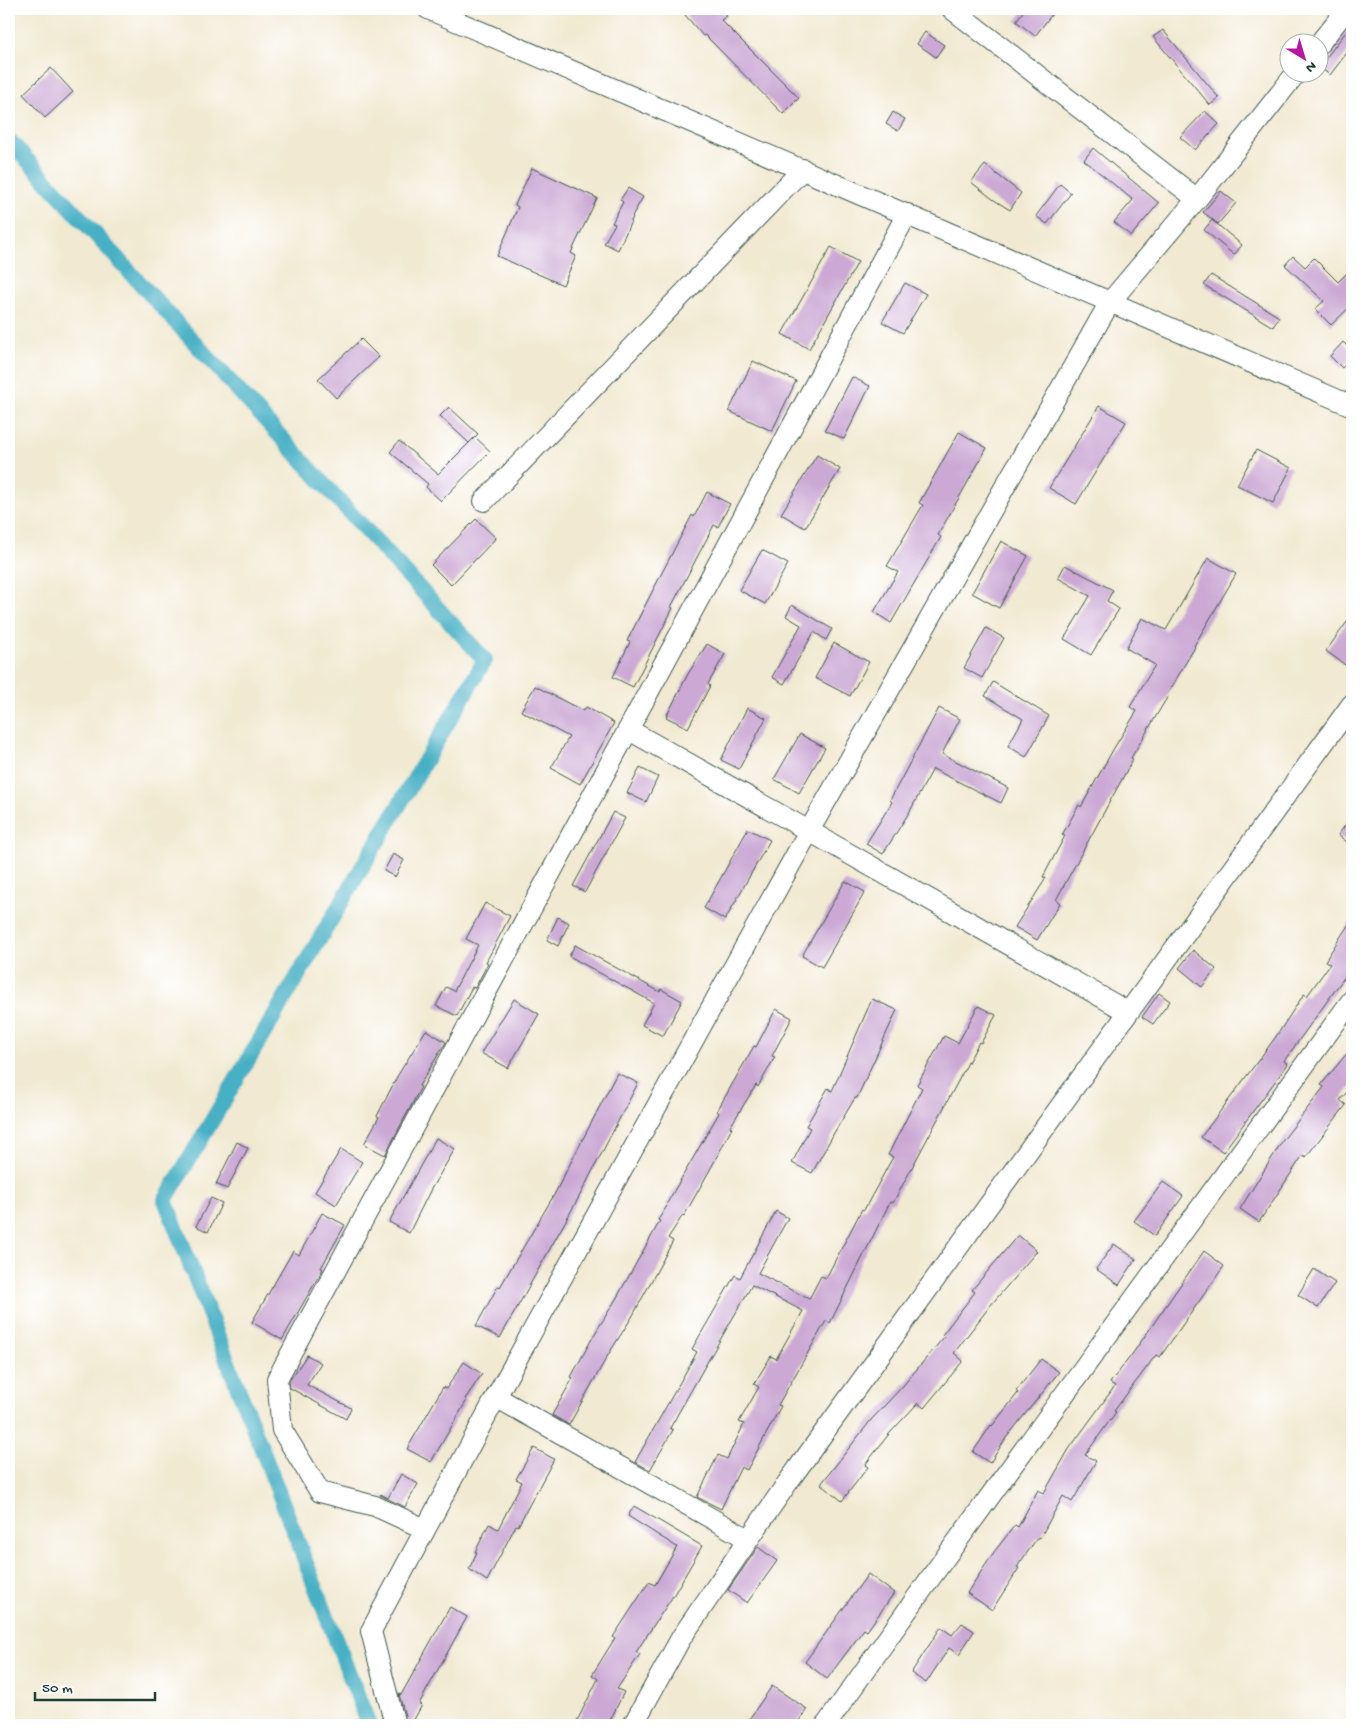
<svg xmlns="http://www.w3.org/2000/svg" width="1361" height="1734" font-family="'Gochi Hand',sans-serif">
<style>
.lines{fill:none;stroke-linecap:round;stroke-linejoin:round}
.canal{stroke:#47b0c5;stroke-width:16}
.building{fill:#cba9d4}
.minor-casing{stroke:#3e574c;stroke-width:22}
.minor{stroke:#fff;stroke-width:20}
</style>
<rect width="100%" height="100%" fill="#fff"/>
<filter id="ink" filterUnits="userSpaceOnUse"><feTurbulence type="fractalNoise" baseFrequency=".02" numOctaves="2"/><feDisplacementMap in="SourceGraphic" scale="10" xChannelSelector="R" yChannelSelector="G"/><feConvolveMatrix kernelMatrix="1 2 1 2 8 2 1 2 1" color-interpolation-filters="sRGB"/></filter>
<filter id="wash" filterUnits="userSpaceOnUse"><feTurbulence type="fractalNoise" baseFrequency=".0096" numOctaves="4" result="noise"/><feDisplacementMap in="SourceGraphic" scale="20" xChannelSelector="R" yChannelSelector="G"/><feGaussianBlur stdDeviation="1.12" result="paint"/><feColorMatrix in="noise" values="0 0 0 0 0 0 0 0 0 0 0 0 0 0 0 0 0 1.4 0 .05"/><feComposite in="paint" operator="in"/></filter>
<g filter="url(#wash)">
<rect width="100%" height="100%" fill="#f1e9d1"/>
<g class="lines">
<path class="canal" d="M9,140L485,660L165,1200L369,1725"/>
</g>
<g id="blocks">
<g class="building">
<path d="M680,9H721L727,16L721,20L799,98L783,114L705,35L703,36Z"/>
<path d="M1025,9H1056L1035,36L1016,21Z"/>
<path d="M1352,24V46L1330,75L1319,67Z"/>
<path d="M1163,30L1219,98L1210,105L1153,37Z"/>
<path d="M925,32L944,45L936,57L917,44Z"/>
<path d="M51,68L73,92L45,118L23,94Z"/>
<path d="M1205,111L1219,124L1195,150L1180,137Z"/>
<path d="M893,112L905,119L898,131L886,124Z"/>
<path d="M1093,148L1159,203L1131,236L1114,222L1133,200L1084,160Z"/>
<path d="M985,165L1021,193L1010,210L994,200L971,182Z"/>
<path d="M532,168L597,198L571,253L576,256L563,285L497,256L518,207L515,205Z"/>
<path d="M1060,184L1071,193L1047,224L1036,216Z"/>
<path d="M628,188L643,197L632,216L633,217L618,250L604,243L615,224L612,223L623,202L620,200Z"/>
<path d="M1221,191L1236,203L1218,224L1203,212Z"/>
<path d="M1212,220L1242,245L1234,255L1204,230Z"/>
<path d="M831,247L858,262L809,349L782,334Z"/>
<path d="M1293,256L1305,267L1314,258L1338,282L1352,268V305L1331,325L1315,309L1324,301L1285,265Z"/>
<path d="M1211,275L1279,317L1273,327L1204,285Z"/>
<path d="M905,283L926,294L903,333L882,322Z"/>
<path d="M361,339L379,357L336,398L318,379Z"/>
<path d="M1343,342L1352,351V358L1342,368L1330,356Z"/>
<path d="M753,361L796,381L772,431L729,411Z"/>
<path d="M852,377L870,386L844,439L825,430Z"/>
<path d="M1099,406L1126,422L1076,504L1049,488Z"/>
<path d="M449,407L478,434L469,443L440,416Z"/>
<path d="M959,432L987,448L938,535L941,537L891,623L874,612L898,572L887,566L923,505L919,503Z"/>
<path d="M475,437L490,451L441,501L426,487L428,484L390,452L399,441L438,474Z"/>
<path d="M1256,450L1291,468L1273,503L1237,485Z"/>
<path d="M817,455L840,469L805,528L781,514Z"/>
<path d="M707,492L730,504L718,527L714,525L671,607L673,608L633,687L613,677L630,642L627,641L652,592L692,515L694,517Z"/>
<path d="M476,519L496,538L451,585L431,565Z"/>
<path d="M1001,541L1028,556L999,608L972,593Z"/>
<path d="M762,550L788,564L765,604L739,590Z"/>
<path d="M1208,558L1236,574L1194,646L1195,647L1167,695L1168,696L1131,758L1133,759L1056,900L1060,903L1037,940L1015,927L1046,878L1043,877L1065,836L1062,835L1079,805L1081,807L1114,748L1137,711L1130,707L1155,665L1126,648L1142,618L1166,630Z"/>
<path d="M1065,565L1113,590L1107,601L1119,609L1091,655L1064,639L1090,596L1058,578Z"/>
<path d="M792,605L832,629L826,640L814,632L784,684L772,677L801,625L786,616Z"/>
<path d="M1352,615V670L1326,651Z"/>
<path d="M986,628L1004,638L982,678L964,668Z"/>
<path d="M834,643L869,662L850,696L815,678Z"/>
<path d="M707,644L725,654L708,684L710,686L688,728L666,717L688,674Z"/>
<path d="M993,682L1049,716L1026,757L1008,746L1023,719L985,696Z"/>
<path d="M535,686L583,711L586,707L614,723L580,784L551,768L569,737L521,711Z"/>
<path d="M747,708L766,718L739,769L721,760Z"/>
<path d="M939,708L960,719L942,754L1008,788L1001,803L933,769L910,811L883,854L866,844L892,802L890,800Z"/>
<path d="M800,734L825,748L799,793L774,779Z"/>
<path d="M640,768L658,777L646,802L627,793Z"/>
<path d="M613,812L625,818L585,892L573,886Z"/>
<path d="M1352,816V846L1338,835Z"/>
<path d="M748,829L770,840L725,920L704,908Z"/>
<path d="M393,854L404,860L395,877L384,871Z"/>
<path d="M845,881L865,892L822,967L802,956Z"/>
<path d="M485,903L510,916L486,962L488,963L475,988L472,987L457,1016L436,1006L446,987L454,991L478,945L466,939Z"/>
<path d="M558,917L569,923L558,946L547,940Z"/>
<path d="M1352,919V979L1346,975L1284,1061L1288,1064L1223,1152L1201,1137L1275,1038L1304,994L1307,996L1330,964L1325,961Z"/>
<path d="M575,945L660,992L661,989L682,1001L663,1036L642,1025L654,1003L569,956Z"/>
<path d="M1193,950L1216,969L1202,987L1179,968Z"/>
<path d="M1159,993L1170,1001L1153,1024L1142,1017Z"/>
<path d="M514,999L539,1014L508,1068L481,1053Z"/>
<path d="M872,999L897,1010L857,1098H855L834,1133L812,1173L792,1163L810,1128L806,1126L828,1088L832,1091Z"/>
<path d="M978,1006L996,1015L981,1043L979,1042L893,1203L890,1202L830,1323L826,1321L778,1405L781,1406L747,1470L741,1467L721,1509L697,1497L718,1455L727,1459L744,1424L739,1422L759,1387L754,1384L771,1356L776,1359L803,1311L752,1285L709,1359L670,1428L673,1430L650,1470L635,1462L697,1352L692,1349L735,1275L740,1278L776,1211L788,1218L758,1273L809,1299L821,1276L826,1278L862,1209L864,1210L893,1157L888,1155L922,1088L917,1085L944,1036L958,1043Z"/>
<path d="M776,1009L792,1018L772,1056L775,1057L758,1087L756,1085L730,1127L732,1128L712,1166L684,1216L683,1215L668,1238L673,1241L632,1317L608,1355L569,1425L552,1415L573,1378L571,1377L594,1335L616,1299L660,1221L658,1220L667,1206L666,1205L719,1113L717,1111L754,1046L756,1047Z"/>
<path d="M426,1030L446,1042L419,1086L421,1087L385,1155L364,1144L379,1117L377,1116L398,1075Z"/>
<path d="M1352,1047V1086L1340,1100L1346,1105L1306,1157L1303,1155L1259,1222L1240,1209L1283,1140L1324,1087L1321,1085Z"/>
<path d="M617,1073L638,1083L579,1197L500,1338L476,1326L498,1286L500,1287L554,1195Z"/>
<path d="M436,1138L455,1149L431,1189L409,1233L389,1222Z"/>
<path d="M237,1142L248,1148L227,1189L216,1184Z"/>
<path d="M341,1149L362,1162L336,1205L315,1192Z"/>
<path d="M1163,1182L1183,1196L1155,1236L1134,1221Z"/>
<path d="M211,1198L222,1203L208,1232L196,1226Z"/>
<path d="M322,1213L345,1225L321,1268L323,1269L316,1281L282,1340L252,1322L293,1251L299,1255Z"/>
<path d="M1018,1235L1037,1251L990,1306L954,1353L963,1361L924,1408L918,1403L889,1434L865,1465L868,1467L842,1501L821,1484L871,1420L901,1388L944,1337L942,1335L975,1292L972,1290Z"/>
<path d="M1114,1244L1136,1259L1119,1285L1096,1269Z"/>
<path d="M1204,1251L1224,1266L1160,1357L1156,1355L1114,1411L1116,1412L1085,1455L1096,1461L1072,1502L1063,1496L1040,1538L1038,1537L1017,1567L1019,1568L992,1610L967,1593L994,1552L1015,1525L1018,1527L1038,1490L1044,1493L1069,1449L1115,1386L1110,1383L1133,1353Z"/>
<path d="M1314,1269L1335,1283L1318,1308L1298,1295Z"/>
<path d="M307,1355L321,1363L307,1385L351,1408L346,1419L290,1388L289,1381Z"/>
<path d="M1041,1359L1059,1372L1006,1438L990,1463L973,1452L991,1425L992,1426L1018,1393L1016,1391Z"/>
<path d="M464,1362L482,1374L465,1399L467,1400L431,1462L407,1449L443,1387L446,1389Z"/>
<path d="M534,1448L554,1459L518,1526L516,1525L487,1581L469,1569L477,1552H475L489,1524L498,1529L522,1482L516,1479Z"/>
<path d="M401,1474L418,1484L405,1507L380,1495L381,1494L388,1498Z"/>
<path d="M634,1506L702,1546L673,1596L636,1652L640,1654L617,1689L624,1692L608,1725H575L598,1679L592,1675L615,1638L613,1637L649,1582L655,1585L677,1547L628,1516Z"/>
<path d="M758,1547L777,1561L747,1603L728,1590Z"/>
<path d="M868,1574L894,1593L867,1631L864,1629L827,1679L805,1662Z"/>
<path d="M450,1607L467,1617L419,1704L422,1705L411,1725L407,1723L399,1694L401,1695Z"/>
<path d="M962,1623L974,1631L959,1655L949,1648L926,1683L911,1673L941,1627L952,1635Z"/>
<path d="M772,1686L807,1709L796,1725H745Z"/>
</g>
</g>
</g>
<g filter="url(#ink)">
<use href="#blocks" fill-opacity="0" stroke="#3e574c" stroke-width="1"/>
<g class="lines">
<g class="minor-casing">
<g id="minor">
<path d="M428,9L1352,406"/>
<path d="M952,9L1197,199L1297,72"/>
<path d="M1318,45L1347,9"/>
<path d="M484,501L803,169"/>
<path d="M629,730L809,831L1110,302L1197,199"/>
<path d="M496,1397L809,831L1128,1012"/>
<path d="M425,1529L375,1506L320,1492L282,1430L277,1379L907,214"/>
<path d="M395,1725L371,1631L496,1397L748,1539"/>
<path d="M633,1725L681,1638L788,1482L1352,704"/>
<path d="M826,1725L934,1573L1352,1000"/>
</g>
</g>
<use href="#minor" class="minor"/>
</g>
</g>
<rect width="1361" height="1734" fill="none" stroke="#fff" stroke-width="30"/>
<g transform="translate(1304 58) rotate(142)"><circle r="24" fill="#ffffff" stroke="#a5b1ae"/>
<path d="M0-4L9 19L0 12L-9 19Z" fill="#b5179e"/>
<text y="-8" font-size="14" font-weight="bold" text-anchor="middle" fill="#1f3d34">N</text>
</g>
<path d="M35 1692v8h120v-8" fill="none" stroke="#1f3d34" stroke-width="2.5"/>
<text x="42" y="1692" font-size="15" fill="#1f3d34" stroke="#ffffff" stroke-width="4" paint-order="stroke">50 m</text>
</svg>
